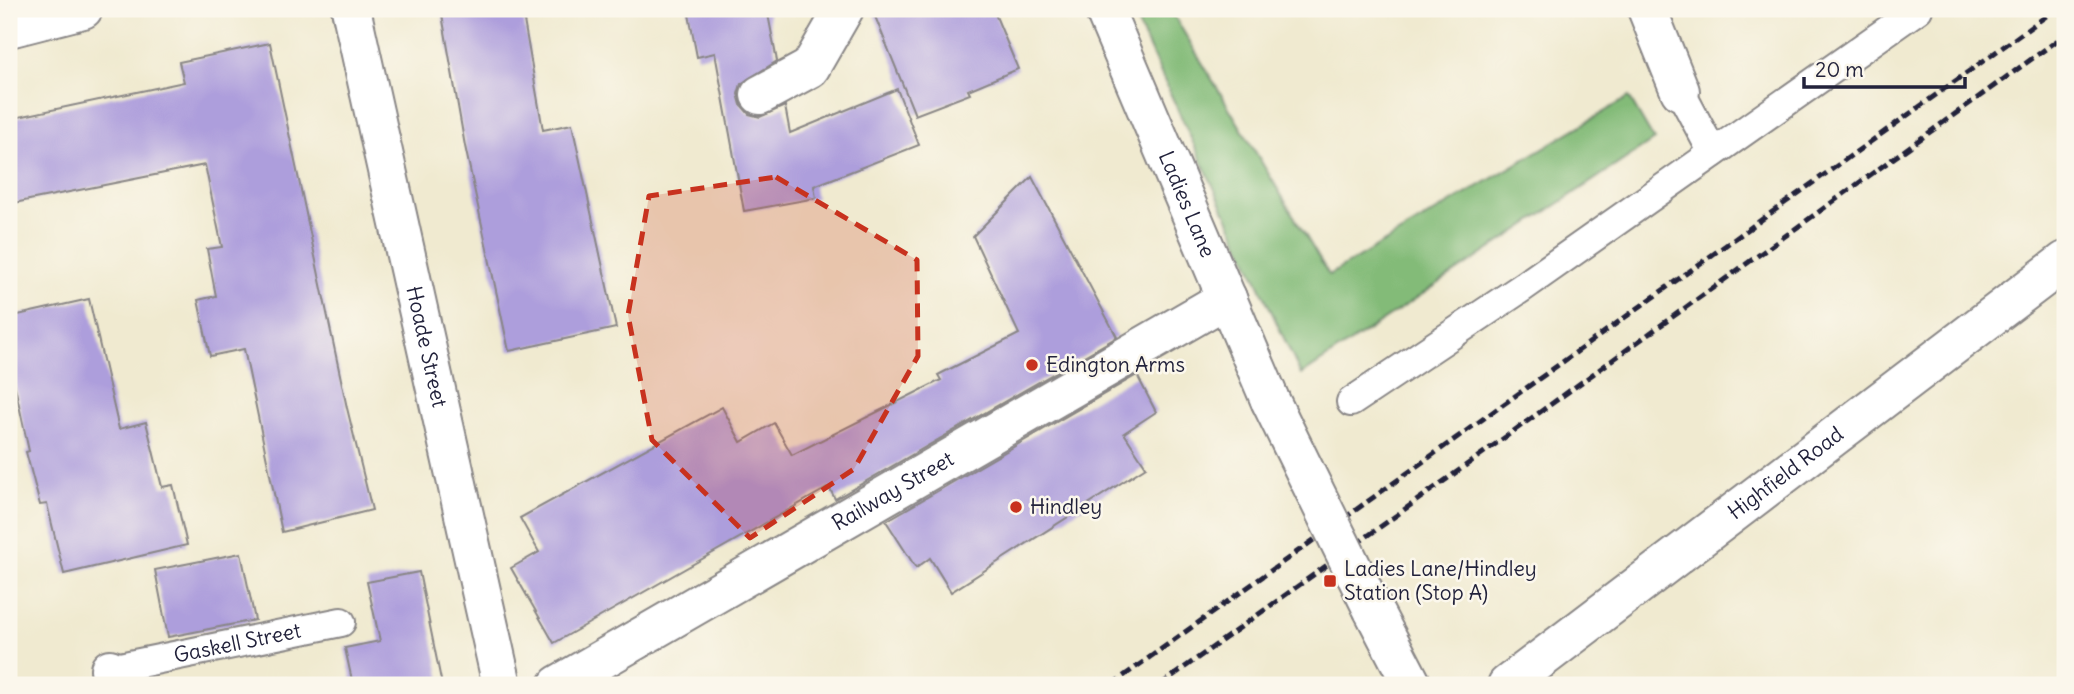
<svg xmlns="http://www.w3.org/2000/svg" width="2074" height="694" font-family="Delius,sans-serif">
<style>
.forest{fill:#83bb78;stroke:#526e5a;stroke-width:2}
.building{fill:#ad9edc}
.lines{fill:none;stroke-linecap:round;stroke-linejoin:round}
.service-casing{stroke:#898686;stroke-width:32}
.minor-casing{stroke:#898686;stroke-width:42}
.tertiary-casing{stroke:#898686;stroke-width:42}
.service{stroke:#fff;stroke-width:28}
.minor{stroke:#fff;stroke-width:38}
.tertiary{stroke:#fff;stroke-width:38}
.rail{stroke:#22223b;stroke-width:5;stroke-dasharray:10 5;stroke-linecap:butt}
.tertiary-bridge-casing{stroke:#898686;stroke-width:42;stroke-linecap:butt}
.tertiary-bridge{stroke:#fff;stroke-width:38}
.marked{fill:#c8321e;fill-opacity:0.2;stroke:#c8321e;stroke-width:5;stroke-dasharray:14 9;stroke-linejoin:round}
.poi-dot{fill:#c8321e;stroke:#fbf7ec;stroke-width:2.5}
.labels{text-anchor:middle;stroke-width:5;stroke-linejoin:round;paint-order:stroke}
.street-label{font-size:21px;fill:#22223b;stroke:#fbf7ec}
.poi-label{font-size:21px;fill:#22223b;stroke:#fbf7ec;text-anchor:start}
</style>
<rect width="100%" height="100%" fill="#fbf7ec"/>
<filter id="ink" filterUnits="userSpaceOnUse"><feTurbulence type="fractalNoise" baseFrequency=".0143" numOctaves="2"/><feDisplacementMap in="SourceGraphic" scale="14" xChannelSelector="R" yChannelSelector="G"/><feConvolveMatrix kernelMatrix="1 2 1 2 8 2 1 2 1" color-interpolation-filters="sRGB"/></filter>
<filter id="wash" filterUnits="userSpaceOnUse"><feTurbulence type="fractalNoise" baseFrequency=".00686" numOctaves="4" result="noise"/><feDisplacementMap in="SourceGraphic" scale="28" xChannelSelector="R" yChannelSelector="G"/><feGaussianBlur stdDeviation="1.57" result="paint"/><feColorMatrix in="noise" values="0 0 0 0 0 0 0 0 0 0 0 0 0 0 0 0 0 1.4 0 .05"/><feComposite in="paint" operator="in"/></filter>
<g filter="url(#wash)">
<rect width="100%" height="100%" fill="#f0ead0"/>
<path class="forest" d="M1131,9H1170L1329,275L1629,97L1654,140L1301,375Z"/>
<g id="blocks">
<g class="building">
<path d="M441,9H522L543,130L572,124L616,328L509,351L465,146Z"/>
<path d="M688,9H767L777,61L741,84L738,94L741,105L749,114L760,117L785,106L790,133L897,89L919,145L814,186L816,198L744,211L715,53L697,57Z"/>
<path d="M872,9H993L1018,69L968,90L970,94L915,115Z"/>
<path d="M270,43L347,408L372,510L282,532L244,349L210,356L198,300L216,296L207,249L222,247L205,165L9,204V119L184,82L179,62Z"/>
<path d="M1032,177L1117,337L835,499L829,487L554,643L511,568L539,552L520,518L722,407L741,442L774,423L792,455L941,380L938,375L1019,334L973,236Z"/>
<path d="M89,299L119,429L146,422L162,487L173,485L187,545L64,574L47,504L40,505L26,452L29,451L9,359V317Z"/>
<path d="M1137,375L1156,412L1124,433L1146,467L951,592L930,558L916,568L886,521Z"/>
<path d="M241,553L255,620L168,637L155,570Z"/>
<path d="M419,572L442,685H353L345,648L380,641L367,582Z"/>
</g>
</g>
</g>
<g filter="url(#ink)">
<use href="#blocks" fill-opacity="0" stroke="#898686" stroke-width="2"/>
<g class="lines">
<g class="service-casing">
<g id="service">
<path d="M1680,91L1713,153"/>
<path d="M1351,402L1523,287L1918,9"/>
<path id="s1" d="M110,669L341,622"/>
</g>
</g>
<g class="minor-casing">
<g id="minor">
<path id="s2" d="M351,9L502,685"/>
<path d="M1647,9L1680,91"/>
<path d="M9,28L83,9"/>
<path d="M760,95L810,68L844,9"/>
<path d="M110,669L114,685"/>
<path id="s3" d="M558,685L1227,298"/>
<path id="s4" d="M1507,685L2065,261"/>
</g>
</g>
<g class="tertiary-casing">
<g id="tertiary">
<path id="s5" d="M1104,9L1270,400"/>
<path d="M1373,610L1412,685"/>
</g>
</g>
<use href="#service" class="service"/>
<use href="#minor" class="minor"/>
<use href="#tertiary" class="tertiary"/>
<g class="rail">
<path d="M1111,685L2056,9"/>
<path d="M1160,685L2065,35"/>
</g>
<g class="tertiary-bridge-casing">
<path id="tertiary-bridge" d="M1270,400L1373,610"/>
</g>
<use href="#tertiary-bridge" class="tertiary-bridge"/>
</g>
</g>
<path class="marked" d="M776,177L917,260L918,356L854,469L750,538L652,440L628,315L649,196Z"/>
<g class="poi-dot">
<circle cx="1032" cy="365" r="7"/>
<circle cx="1016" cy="507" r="7"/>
<rect x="1323" y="574" width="14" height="14" rx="3.5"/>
</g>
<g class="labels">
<g class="street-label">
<text dy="7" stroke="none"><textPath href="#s5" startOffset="212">Ladies Lane</textPath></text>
<text dy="7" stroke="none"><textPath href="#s2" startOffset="346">Hoade Street</textPath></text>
<text dy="7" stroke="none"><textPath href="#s4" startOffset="350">Highfield Road</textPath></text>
<text dy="7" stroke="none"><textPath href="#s3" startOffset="387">Railway Street</textPath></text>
<text dy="7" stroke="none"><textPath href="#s1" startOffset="130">Gaskell Street</textPath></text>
</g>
<g class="poi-label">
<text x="1046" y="372">Edington Arms</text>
<text x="1030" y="514">Hindley</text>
<text x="1344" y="576">Ladies Lane/Hindley<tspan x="1344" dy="24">Station (Stop A)</tspan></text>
</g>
</g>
<rect width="2074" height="694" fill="none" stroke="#fbf7ec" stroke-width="35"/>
<path d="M1804 77v10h161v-10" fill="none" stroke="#22223b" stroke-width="3.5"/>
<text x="1815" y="77" font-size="21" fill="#22223b" stroke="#fbf7ec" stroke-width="5" paint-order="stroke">20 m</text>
</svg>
